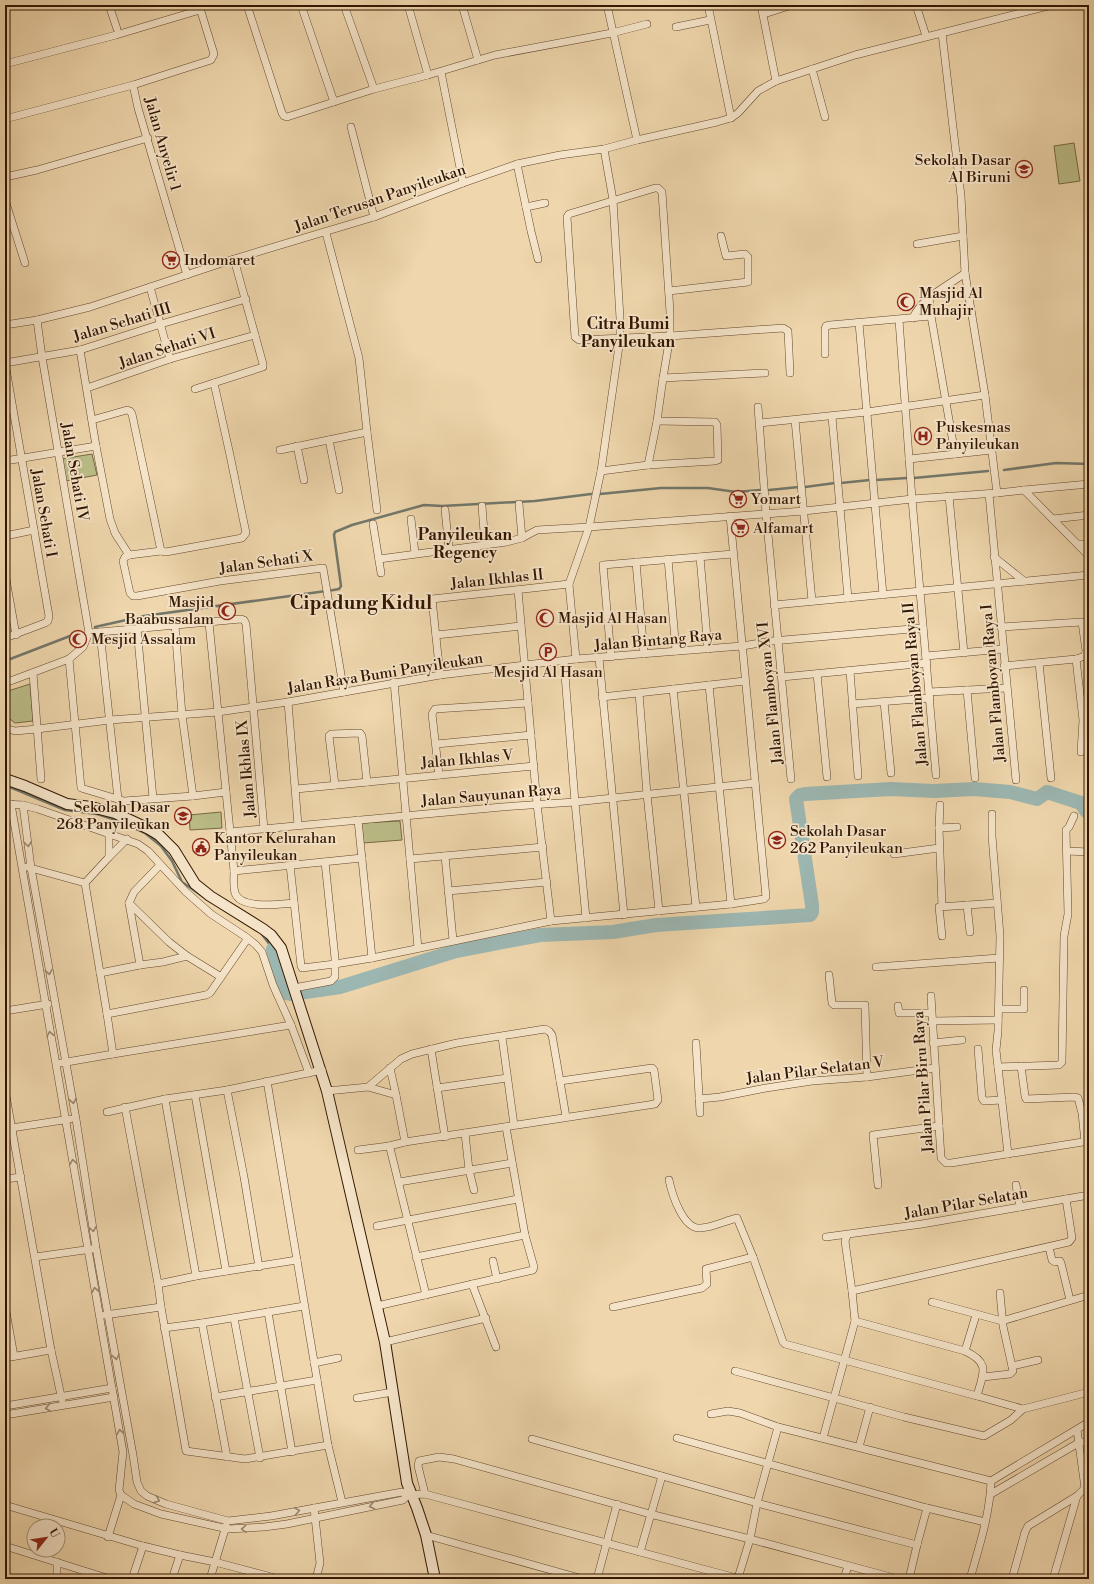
<svg xmlns="http://www.w3.org/2000/svg" width="1094" height="1584" font-family="'Libre Bodoni',serif">
<style>
.green{fill:#bbbd88;stroke:#766a44}
.lines{fill:none;stroke-linecap:round;stroke-linejoin:round}
.stream{stroke:#72776b;stroke-width:2.5}
.river{stroke:#9cb7b2;stroke-width:14}
.street-casing{stroke:#61462c;stroke-width:8}
.secondary-casing{stroke:#321601;stroke-width:12}
.street{stroke:#f5e4c9;stroke-width:7}
.secondary{stroke:#f5e4c9;stroke-width:10}
.oneway{stroke:#9d876f}
.labels{text-anchor:middle;stroke-width:3.5;stroke-linejoin:round;paint-order:stroke}
.street-label{font-size:15px;fill:#321601;stroke:#f5e4c9}
.poi-label{font-size:15px;fill:#321601;stroke:#f5e4c9;text-anchor:start}
.neighbourhood-label{font-size:16px;font-weight:bold;fill:#321601;stroke:#f5e4c9}
.district-label{font-size:19px;font-weight:bold;fill:#321601;stroke:#f5e4c9}
</style>
<rect width="100%" height="100%" fill="#efd6ac"/>
<filter id="stains"><feTurbulence type="fractalNoise" baseFrequency=".005" numOctaves="4"/><feColorMatrix values="0 0 0 0 .2 0 0 0 0 .09 0 0 0 0 .02 0 0 0 .5 -.17"/></filter>
<radialGradient id="worn" r=".72"><stop offset=".6" stop-color="#630" stop-opacity="0"/><stop offset="1" stop-color="#630" stop-opacity=".3"/></radialGradient>
<g class="green">
<path d="M1074,143L1080,181L1059,184L1054,146Z"/>
<path d="M92,454L97,475L66,481L61,459Z"/>
<path d="M30,684L33,721L15,723L5,715V692Z"/>
<path d="M221,812L222,828L190,830L189,815Z"/>
<path d="M400,821L402,840L363,843L361,823Z"/>
</g>
<g class="lines">
<g class="stream">
<path d="M1004,470L1056,463L1089,464"/>
<path d="M914,478L988,471"/>
<path d="M876,480L907,478"/>
<path d="M841,483L870,480"/>
<path d="M805,487L835,483"/>
<path d="M769,490L799,487"/>
<path d="M600,494L661,488H708L736,492L760,490"/>
<path d="M328,591L339,589L341,586L334,535L335,532L352,525L424,505L442,506L535,501L591,494"/>
<path d="M95,627L144,616L326,591"/>
<path d="M5,661L70,636"/>
<path d="M5,785L65,810L97,814L122,822L145,833L161,846L172,861L182,882L211,902"/>
<path d="M261,933L273,949"/>
</g>
<path class="river" d="M273,949L286,993L292,994L340,987L456,951L540,935L613,932L656,925L810,915L812,912V905L796,799L800,795L805,794L891,789L934,791L974,789L1010,792L1037,799L1047,792L1081,803L1086,811L1089,812"/>
<g class="street-casing">
<g id="street">
<path d="M109,5L117,29"/>
<path d="M247,5L282,113L284,116L287,117L374,89L428,75L495,55L612,33L647,24"/>
<path d="M301,5L334,102"/>
<path d="M344,5L374,89"/>
<path d="M408,5L428,75"/>
<path d="M462,5L478,60"/>
<path d="M607,5L637,140"/>
<path d="M708,5L731,118"/>
<path d="M761,5L776,81"/>
<path d="M916,5L926,36"/>
<path d="M764,14L792,5"/>
<path d="M676,27L710,20"/>
<path d="M5,64L116,35L200,10"/>
<path d="M812,69L825,117"/>
<path d="M441,72L463,183"/>
<path d="M5,119L133,85"/>
<path d="M351,127L374,217"/>
<path d="M517,164L531,231L538,259"/>
<path d="M5,177L37,170L148,138"/>
<path d="M5,200L25,263"/>
<path d="M526,207L545,203"/>
<path d="M326,233L359,358L367,432L377,510"/>
<path d="M917,244L963,236"/>
<path d="M187,275L138,108L133,85L211,60L214,54L199,5"/>
<path d="M150,287L170,359"/>
<path d="M669,291L748,282V257L745,254L726,256L721,236"/>
<path d="M929,298L931,316L955,454"/>
<path d="M913,318C921,298 948,286 965,273"/>
<path d="M37,320L42,357L89,633"/>
<path d="M899,320L912,499L936,775"/>
<path d="M859,323L883,595"/>
<path d="M5,325L37,320L90,307L234,259L374,217L463,183L517,164L560,155L604,149L637,140L717,122L731,118L738,113L758,91L776,81L855,55L1052,5"/>
<path d="M80,350L96,446L110,519L115,533L129,555"/>
<path d="M825,354V329L826,326L830,325L931,316"/>
<path d="M5,363L80,350L161,324L246,299"/>
<path d="M663,378L765,373"/>
<path d="M87,388L170,359L255,335"/>
<path d="M195,389L263,367V364L234,259"/>
<path d="M758,407L766,513L791,779"/>
<path d="M832,417L848,598"/>
<path d="M92,420L127,410L130,411L132,414L161,551L166,552L242,538L246,533L230,455L214,383"/>
<path d="M795,420L812,601"/>
<path d="M760,423L867,412L985,395"/>
<path d="M329,440L339,490"/>
<path d="M297,446L304,480"/>
<path d="M280,450L367,432"/>
<path d="M909,459L992,450"/>
<path d="M5,461L96,446"/>
<path d="M648,465L657,421L663,378L670,336V312L662,192L658,188H655L569,214L567,217L575,337L579,340L670,336L783,328L788,331L790,373"/>
<path d="M601,471L648,465L715,461L718,460L717,425L715,422L657,421"/>
<path d="M1024,490L1089,484"/>
<path d="M997,493L1024,490L1089,556"/>
<path d="M989,494L1016,780"/>
<path d="M949,496L964,653"/>
<path d="M519,504L522,538"/>
<path d="M482,506L485,545"/>
<path d="M445,510L449,549"/>
<path d="M411,519L415,553"/>
<path d="M1053,519L1089,515"/>
<path d="M373,524L381,573"/>
<path d="M5,536L34,530"/>
<path d="M1078,544H1089"/>
<path d="M129,555L125,557L123,561L130,593L133,596H137L220,581L323,568L344,692"/>
<path d="M129,555L161,551"/>
<path d="M700,557L708,649"/>
<path d="M994,557L1024,581"/>
<path d="M379,559L507,542L522,538L537,530L589,527L601,471L620,339V318L613,200L604,149"/>
<path d="M668,559L676,651"/>
<path d="M636,562L644,654"/>
<path d="M5,574L16,635"/>
<path d="M518,590L537,804L551,921"/>
<path d="M774,605L1089,575"/>
<path d="M209,623L234,871L362,858"/>
<path d="M175,626L182,715L193,796"/>
<path d="M1001,627L1082,622L1086,651L1085,656L1076,659L1004,666"/>
<path d="M137,629L153,798"/>
<path d="M100,632L118,799"/>
<path d="M89,633L241,619L244,620L246,624L264,829"/>
<path d="M436,635L521,626"/>
<path d="M5,638L45,623L48,621L49,616L5,363"/>
<path d="M926,656L1003,649"/>
<path d="M611,657L603,565L733,554"/>
<path d="M599,658L624,915"/>
<path d="M69,659L81,788L124,801L193,796L226,792"/>
<path d="M576,659L742,646L772,641L923,628"/>
<path d="M1076,659L1083,720L1081,752"/>
<path d="M564,662L575,802L586,918"/>
<path d="M1039,663L1051,778"/>
<path d="M850,671L858,776"/>
<path d="M33,673L41,779"/>
<path d="M817,674L827,777"/>
<path d="M440,675L432,599L569,584"/>
<path d="M782,677L927,663"/>
<path d="M394,682L418,948"/>
<path d="M5,683L69,659L83,647L89,633"/>
<path d="M709,685L731,904"/>
<path d="M673,689L696,907"/>
<path d="M967,690L975,778"/>
<path d="M929,692L1006,688"/>
<path d="M639,693L647,794L659,911"/>
<path d="M602,697L745,681"/>
<path d="M288,702L298,825"/>
<path d="M884,702L891,773"/>
<path d="M852,704L930,698"/>
<path d="M5,728L15,731L37,729L110,720L218,712L288,702L440,675L576,659L569,584L589,527L804,511L912,499L997,493L985,395L965,273L961,196L942,33"/>
<path d="M436,744L531,735"/>
<path d="M439,775L432,714L435,709L528,703"/>
<path d="M335,785L329,736L331,734L360,733L362,736L367,782"/>
<path d="M296,789L534,766"/>
<path d="M5,804L23,805L38,809L138,844L148,851L186,892L211,914L246,937V941L210,993L206,995L107,1014L113,1054L61,1063"/>
<path d="M11,804L123,1452L119,1490L121,1495L108,1537"/>
<path d="M23,805L31,868L76,1119L96,1248L133,1455L137,1482L141,1491L147,1496L166,1504L228,1521L271,1516L402,1492L408,1495L425,1494L740,1579"/>
<path d="M940,805L939,828L942,906"/>
<path d="M992,814V836L1000,936L998,1031L996,1050L1008,1154"/>
<path d="M358,820L372,958"/>
<path d="M939,828L957,827"/>
<path d="M230,832L502,807L575,802L755,783"/>
<path d="M1067,851L1089,852"/>
<path d="M894,854L939,848"/>
<path d="M445,856L453,940"/>
<path d="M109,857L127,839"/>
<path d="M410,859L543,847"/>
<path d="M160,865L134,892L129,903L140,965L163,962L187,956L221,977"/>
<path d="M290,865L301,966L302,968L335,964L372,958L551,921L731,904L764,899L766,897L730,516"/>
<path d="M27,867L85,883"/>
<path d="M234,871C234,877 233,886 235,893C241,910 281,904 294,903"/>
<path d="M448,891L547,882"/>
<path d="M129,903L169,942L187,956"/>
<path d="M967,905L970,932"/>
<path d="M942,936L939,907L997,903"/>
<path d="M246,937L256,945L262,952L273,985L291,1025L309,1073"/>
<path d="M1088,957H1089"/>
<path d="M876,967L999,958"/>
<path d="M100,973L140,965"/>
<path d="M829,975L832,1003L834,1005H865L867,1077"/>
<path d="M294,988L331,981L335,977V958L325,862"/>
<path d="M931,996L941,1158L946,1163H951L1089,1141"/>
<path d="M898,1006L899,1013H931"/>
<path d="M999,1009H1024V990"/>
<path d="M5,1011L48,1004"/>
<path d="M107,1014L85,883L109,857V833"/>
<path d="M932,1021L998,1020"/>
<path d="M502,1037L514,1125"/>
<path d="M696,1043L700,1113"/>
<path d="M933,1043L962,1040"/>
<path d="M431,1049L445,1137"/>
<path d="M978,1049L982,1098L984,1101L1002,1100"/>
<path d="M113,1054L291,1025"/>
<path d="M1021,1066L1025,1096L1026,1099L1074,1097L1078,1098L1082,1113L1085,1142"/>
<path d="M998,1067L1059,1065L1062,1062L1064,936L1068,914L1066,830L1069,827L1074,816"/>
<path d="M390,1068L396,1095"/>
<path d="M560,1081L566,1117"/>
<path d="M437,1088L507,1078"/>
<path d="M5,1090L51,1350L5,1358"/>
<path d="M227,1090L244,1177L259,1267"/>
<path d="M327,1091L368,1087L396,1095L405,1142L655,1104L658,1100L654,1070L652,1068L560,1081L552,1035L549,1031L545,1029L457,1043L412,1054L401,1059L368,1087"/>
<path d="M195,1095L226,1271"/>
<path d="M165,1099L196,1276"/>
<path d="M699,1099L720,1097L766,1088L812,1081L867,1077L935,1068"/>
<path d="M125,1107L158,1284L196,1276L297,1260"/>
<path d="M107,1112L165,1099L227,1090L322,1070"/>
<path d="M5,1129L70,1119"/>
<path d="M465,1133L469,1170L474,1190"/>
<path d="M405,1142L389,1146L390,1148L426,1295"/>
<path d="M358,1150L389,1146"/>
<path d="M5,1179L21,1177"/>
<path d="M669,1180C672,1194 683,1230 701,1228C713,1227 725,1221 737,1218L753,1257L783,1342L785,1344L977,1396C983,1373 991,1363 965,1351L855,1321"/>
<path d="M399,1182L512,1163"/>
<path d="M878,1185L873,1135L939,1126"/>
<path d="M1016,1185L1020,1207"/>
<path d="M377,1226L518,1199"/>
<path d="M847,1236L845,1241L852,1291L1069,1242L1072,1238L1066,1199"/>
<path d="M826,1237L922,1224L1089,1195"/>
<path d="M1049,1247L1052,1260L1055,1262L1060,1261L1061,1263L1070,1300"/>
<path d="M35,1257L92,1249"/>
<path d="M416,1257L525,1235"/>
<path d="M493,1261L497,1279"/>
<path d="M158,1284L161,1307"/>
<path d="M472,1284L496,1347"/>
<path d="M932,1302L1002,1321L1089,1295"/>
<path d="M5,1306L14,1356"/>
<path d="M377,1306L533,1270L534,1267L525,1235L506,1127"/>
<path d="M613,1307L702,1288L707,1284L706,1269L753,1257"/>
<path d="M268,1312L292,1452"/>
<path d="M105,1315L161,1307L186,1451L245,1459L328,1445L267,1081"/>
<path d="M234,1318L260,1458"/>
<path d="M164,1328L202,1323"/>
<path d="M385,1342L486,1318"/>
<path d="M51,1350L62,1400"/>
<path d="M965,1351L976,1315"/>
<path d="M314,1363L338,1358"/>
<path d="M1012,1366L1038,1360"/>
<path d="M735,1371L904,1417L984,1436L1011,1420L1023,1409L1089,1392"/>
<path d="M983,1377L1010,1374L1013,1371L1003,1326L1000,1293"/>
<path d="M977,1396L1023,1409"/>
<path d="M215,1397L317,1380"/>
<path d="M357,1398L393,1392"/>
<path d="M5,1406L112,1388"/>
<path d="M711,1414L728,1411L740,1413L778,1427L991,1481"/>
<path d="M5,1415L114,1397"/>
<path d="M677,1438L927,1508"/>
<path d="M823,1438L855,1321L852,1291"/>
<path d="M532,1439L757,1503L917,1545L927,1508L985,1522"/>
<path d="M328,1445L342,1502"/>
<path d="M859,1447L870,1407"/>
<path d="M227,1457L202,1323L304,1306"/>
<path d="M425,1494L418,1466L419,1461L439,1457L454,1459L650,1514L750,1539L898,1579"/>
<path d="M991,1494L1080,1442H1089"/>
<path d="M121,1495L134,1504L161,1514L228,1529L264,1527L287,1524L403,1500L408,1495"/>
<path d="M5,1505L143,1546L132,1579"/>
<path d="M314,1508L320,1563L316,1579"/>
<path d="M426,1535L583,1579"/>
<path d="M5,1546L110,1579"/>
<path d="M143,1546L180,1555"/>
<path d="M640,1552L662,1476"/>
<path d="M57,1562V1579"/>
<path d="M738,1578L750,1539L757,1503L778,1427"/>
<path d="M172,1579L180,1555L215,1562L279,1579"/>
<path d="M210,1579L226,1526"/>
<path d="M597,1579L617,1504"/>
<path d="M844,1579L848,1566"/>
<path d="M909,1579L917,1545"/>
<path d="M970,1579C979,1547 990,1514 991,1481L1089,1422"/>
<path d="M1012,1579L1025,1532L1028,1526L1077,1496L1085,1488L1077,1430"/>
<path d="M1053,1579L1077,1496"/>
</g>
</g>
<g class="secondary-casing">
<path id="secondary" d="M5,779L25,786L67,804L91,807L115,813L149,829L159,835L174,850L195,884L210,896L263,929L271,935L281,948L327,1091L385,1342L407,1483L417,1508L426,1535L435,1579"/>
</g>
<use href="#street" class="street"/>
<use href="#secondary" class="secondary"/>
</g>
<defs><path id="oneway-chevron" d="M-2-3.5L2.5 0L-2 3.5" fill="none" stroke-width="1.6" stroke-linecap="round" stroke-linejoin="round"/></defs>
<g class="oneway">
<use href="#oneway-chevron" transform="translate(28 844) rotate(83)"/>
<use href="#oneway-chevron" transform="translate(49 972) rotate(80)"/>
<use href="#oneway-chevron" transform="translate(50 1034) rotate(-100)"/>
<use href="#oneway-chevron" transform="translate(73 1101) rotate(80)"/>
<use href="#oneway-chevron" transform="translate(73 1162) rotate(-99)"/>
<use href="#oneway-chevron" transform="translate(93 1229) rotate(81)"/>
<use href="#oneway-chevron" transform="translate(95 1290) rotate(-101)"/>
<use href="#oneway-chevron" transform="translate(116 1357) rotate(80)"/>
<use href="#oneway-chevron" transform="translate(48 1408) rotate(170)"/>
<use href="#oneway-chevron" transform="translate(120 1432) rotate(-100)"/>
<use href="#oneway-chevron" transform="translate(157 1500) rotate(23)"/>
<use href="#oneway-chevron" transform="translate(372 1506) rotate(168)"/>
<use href="#oneway-chevron" transform="translate(297 1511) rotate(-10)"/>
<use href="#oneway-chevron" transform="translate(244 1529) rotate(176)"/>
</g>
<defs>
<g id="school-ring" transform="scale(0.9)"><circle r="9.5" fill="#f5e4c9" stroke="#8f2418" stroke-width="1.5"/><path d="M0-5L7-2L0 1L-7-2ZM-4 1L0 2.5L4 1V4Q0 6-4 4Z" fill="#8f2418"/></g>
<g id="supermarket-ring" transform="scale(0.9)"><circle r="9.5" fill="#f5e4c9" stroke="#8f2418" stroke-width="1.5"/><path d="M-6-5.5h2.5l.6 2H6L4.5 2H-2.5L-4.4-4H-6ZM-1.5 3.2a1.3 1.3 0 1 0 .1 0ZM3 3.2a1.3 1.3 0 1 0 .1 0Z" fill="#8f2418"/></g>
<g id="mosque-ring" transform="scale(0.9)"><circle r="9.5" fill="#f5e4c9" stroke="#8f2418" stroke-width="1.5"/><path d="M3.5-4.9A6 6 0 1 0 3.5 4.9A5 5 0 1 1 3.5-4.9Z" fill="#8f2418"/></g>
<g id="hospital-ring" transform="scale(0.9)"><circle r="9.5" fill="#f5e4c9" stroke="#8f2418" stroke-width="1.5"/><path d="M-5-5h3v3.5h4V-5h3V5h-3V1.5h-4V5h-3Z" fill="#8f2418"/></g>
<g id="parking-ring" transform="scale(0.9)"><circle r="9.5" fill="#f5e4c9" stroke="#8f2418" stroke-width="1.5"/><path d="M-3.5-5.5H1a3.5 3.5 0 0 1 0 7H-1V5.5H-3.5ZM-1-3.4V-.6H.8a1.4 1.4 0 0 0 0-2.8Z" fill="#8f2418"/></g>
<g id="civic-ring" transform="scale(0.9)"><circle r="9.5" fill="#f5e4c9" stroke="#8f2418" stroke-width="1.5"/><path d="M-.6-6.5H3V-4.5H.6V-3L4-1V1h2V6H-6V1h2V-1L-.6-3ZM-1.2 2.5V6h2.4V2.5Z" fill="#8f2418"/></g>
</defs>
<g fill-rule="evenodd">
<use href="#school-ring" x="1024" y="169"/>
<use href="#supermarket-ring" x="171" y="260"/>
<use href="#mosque-ring" x="906" y="302"/>
<use href="#hospital-ring" x="923" y="436"/>
<use href="#supermarket-ring" x="738" y="499"/>
<use href="#supermarket-ring" x="740" y="528"/>
<use href="#mosque-ring" x="227" y="611"/>
<use href="#mosque-ring" x="545" y="618"/>
<use href="#mosque-ring" x="78" y="639"/>
<use href="#parking-ring" x="548" y="652"/>
<use href="#school-ring" x="183" y="816"/>
<use href="#school-ring" x="777" y="840"/>
<use href="#civic-ring" x="201" y="847"/>
</g>
<g class="labels">
<g class="street-label">
<text transform="translate(163 144) rotate(74)" y="5">Jalan Anyelir 1</text>
<text transform="translate(380 198) rotate(-19)" y="5">Jalan Terusan Panyileukan</text>
<text transform="translate(122 322) rotate(-17)" y="5">Jalan Sehati III</text>
<text transform="translate(167 348) rotate(-18)" y="5">Jalan Sehati VI</text>
<text transform="translate(75 472) rotate(80)" y="5">Jalan Sehati IV</text>
<text transform="translate(44 513) rotate(80)" y="5">Jalan Sehati I</text>
<text transform="translate(266 562) rotate(-8)" y="5">Jalan Sehati X</text>
<text transform="translate(497 579) rotate(-6)" y="5">Jalan Ikhlas II</text>
<text transform="translate(658 640) rotate(-5)" y="5">Jalan Bintang Raya</text>
<text transform="translate(385 673) rotate(-9)" y="5">Jalan Raya Bumi Panyileukan</text>
<text transform="translate(993 683) rotate(-95)" y="5">Jalan Flamboyan Raya I</text>
<text transform="translate(915 684) rotate(-95)" y="5">Jalan Flamboyan Raya II</text>
<text transform="translate(770 693) rotate(-96)" y="5">Jalan Flamboyan XVI</text>
<text transform="translate(467 759) rotate(-5)" y="5">Jalan Ikhlas V</text>
<text transform="translate(246 769) rotate(-95)" y="5">Jalan Ikhlas IX</text>
<text transform="translate(491 795) rotate(-5)" y="5">Jalan Sauyunan Raya</text>
<text transform="translate(815 1070) rotate(-7)" y="5">Jalan Pilar Selatan V</text>
<text transform="translate(923 1082) rotate(-94)" y="5">Jalan Pilar Biru Raya</text>
<text transform="translate(966 1203) rotate(-10)" y="5">Jalan Pilar Selatan</text>
</g>
<g class="poi-label">
<text x="1011" y="165" text-anchor="end">Sekolah Dasar<tspan x="1011" dy="17">Al Biruni</tspan></text>
<text x="184" y="265">Indomaret</text>
<text x="919" y="298">Masjid Al<tspan x="919" dy="17">Muhajir</tspan></text>
<text x="936" y="432">Puskesmas<tspan x="936" dy="17">Panyileukan</tspan></text>
<text x="751" y="504">Yomart</text>
<text x="753" y="533">Alfamart</text>
<text x="214" y="607" text-anchor="end">Masjid<tspan x="214" dy="17">Baabussalam</tspan></text>
<text x="558" y="623">Masjid Al Hasan</text>
<text x="91" y="644">Mesjid Assalam</text>
<text x="548" y="677" text-anchor="middle">Mesjid Al Hasan</text>
<text x="170" y="812" text-anchor="end">Sekolah Dasar<tspan x="170" dy="17">268 Panyileukan</tspan></text>
<text x="790" y="836">Sekolah Dasar<tspan x="790" dy="17">262 Panyileukan</tspan></text>
<text x="214" y="843">Kantor Kelurahan<tspan x="214" dy="17">Panyileukan</tspan></text>
</g>
<g class="neighbourhood-label">
<text x="628" y="329">Citra Bumi<tspan x="628" dy="18">Panyileukan</tspan></text>
<text x="465" y="540">Panyileukan<tspan x="465" dy="18">Regency</tspan></text>
</g>
<g class="district-label">
<text x="361" y="609">Cipadung Kidul</text>
</g>
</g>
<rect width="1094" height="1584" fill="none" stroke="#efd6ac" stroke-width="20"/>
<rect x="6" y="6" width="1082" height="1572" fill="none" stroke="#321601" stroke-width="2"/>
<rect x="10" y="10" width="1074" height="1564" fill="none" stroke="#321601"/>
<g transform="translate(46 1538) rotate(60)"><circle r="19" fill="#f5e4c9" stroke="#a79279"/>
<path d="M0-3L7 15L0 10L-7 15Z" fill="#8f2418"/>
<text y="-6" font-size="11" font-weight="bold" text-anchor="middle" fill="#321601">U</text>
</g>
<rect width="100%" height="100%" filter="url(#stains)"/>
<rect width="100%" height="100%" fill="url(#worn)"/>
</svg>
